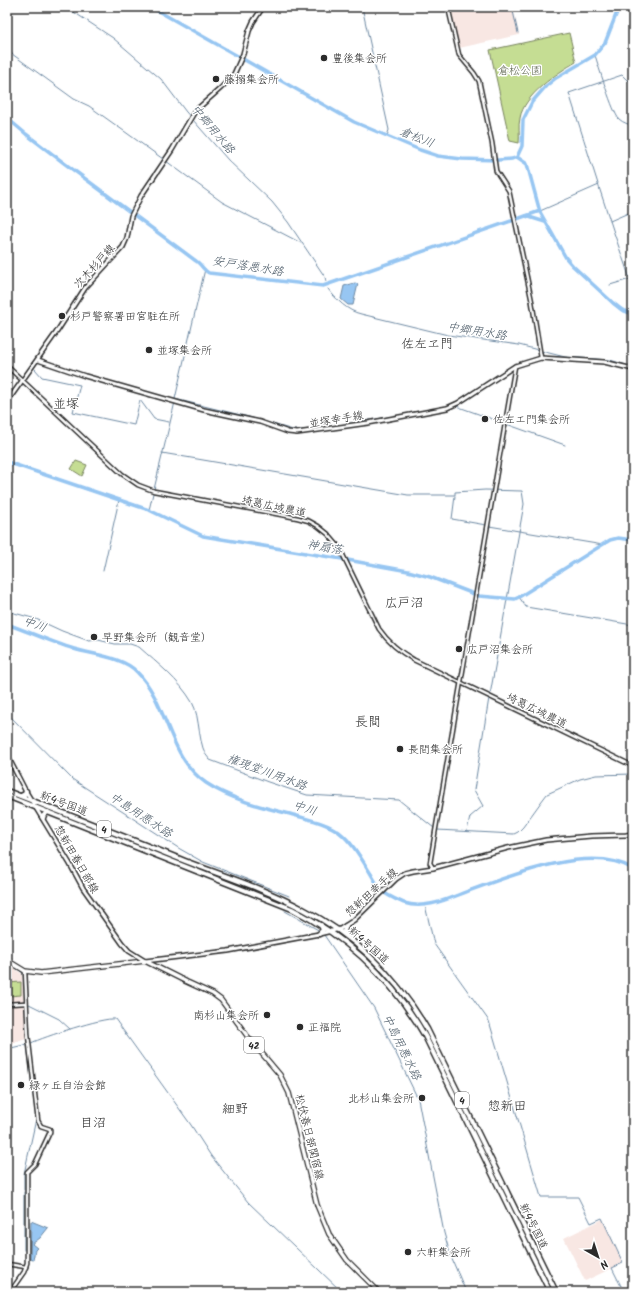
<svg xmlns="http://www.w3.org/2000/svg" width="640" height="1299" font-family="Kalam,'Klee One',sans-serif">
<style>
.built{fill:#f8e7e3}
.green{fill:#c5dd93;stroke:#78845f}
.water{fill:#97c6f2;stroke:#6c88a2}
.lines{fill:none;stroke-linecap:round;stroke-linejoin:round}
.stream{stroke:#6c88a2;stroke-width:1}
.river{stroke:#97c6f2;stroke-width:3.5}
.tertiary-casing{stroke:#2b2b2b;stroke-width:5.5}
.secondary-casing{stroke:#2b2b2b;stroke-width:6}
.primary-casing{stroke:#2b2b2b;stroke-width:6}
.trunk-casing{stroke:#2b2b2b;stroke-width:7}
.tertiary{stroke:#fff;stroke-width:2.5}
.secondary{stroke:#fff;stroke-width:3}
.primary{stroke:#fff;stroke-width:3.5}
.trunk{stroke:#fff;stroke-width:4}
.poi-dot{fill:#2b2b2b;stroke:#fff;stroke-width:1.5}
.labels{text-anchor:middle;stroke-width:3;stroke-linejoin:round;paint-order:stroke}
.shield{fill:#fff;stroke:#6b6b6b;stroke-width:1}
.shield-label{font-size:10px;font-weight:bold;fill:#2b2b2b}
.poi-label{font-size:11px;fill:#2b2b2b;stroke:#fff;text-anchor:start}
.park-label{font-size:11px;fill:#59604a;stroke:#fff}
.street-label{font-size:11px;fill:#2b2b2b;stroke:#fff}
.water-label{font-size:12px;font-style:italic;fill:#4b5a67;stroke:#fff}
.quarter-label{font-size:13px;fill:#2b2b2b;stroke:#fff}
</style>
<rect width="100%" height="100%" fill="#fff"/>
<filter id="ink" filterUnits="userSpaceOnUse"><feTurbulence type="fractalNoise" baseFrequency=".025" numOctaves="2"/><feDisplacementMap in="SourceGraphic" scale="8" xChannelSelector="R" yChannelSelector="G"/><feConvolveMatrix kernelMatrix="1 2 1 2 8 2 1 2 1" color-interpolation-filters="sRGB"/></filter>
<g filter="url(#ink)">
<g class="built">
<path d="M449,7H513L519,35L459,48Z"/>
<path d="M7,963L22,974L26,1039L7,1045Z"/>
<path d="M603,1219L623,1263L585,1281L564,1238Z"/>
</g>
<g class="green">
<path d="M569,33L576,62C557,73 524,95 520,118C518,126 520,135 519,143L510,141L490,50Z"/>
<path d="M76,461L87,465L82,476L71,469Z"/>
<path d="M21,982V995L9,996L8,983Z"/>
</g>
<g class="water">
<path d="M355,283L358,284L353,305H348L341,299L344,286Z"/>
<path d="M31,1221L48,1228L40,1238L32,1244L37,1248L35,1250L33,1260L30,1259Z"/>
</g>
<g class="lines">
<g class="stream">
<path d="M66,7L113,38L161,79L186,112L228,160L272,202L288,222L325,277L326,281"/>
<path d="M362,7L389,130L387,136"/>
<path d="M512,7L518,33"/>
<path d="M7,48L12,54L74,99L89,106L163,159"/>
<path d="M595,55C598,65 613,113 619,119C623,123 629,124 633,126"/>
<path d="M166,161L222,202L301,243"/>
<path d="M540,211L599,185"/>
<path d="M610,221L633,211"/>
<path d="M610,285L630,279C608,218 589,155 569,93L622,75L628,81L633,78"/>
<path d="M328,289C336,299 347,311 361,314L448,335L519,345L538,350"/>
<path d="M541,351L565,357L610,360L633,367"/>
<path d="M35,369L42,377L80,385L73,412L134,425L140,400L154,419L169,422"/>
<path d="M175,399L249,417L293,430H309L419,412"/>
<path d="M175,399L205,269"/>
<path d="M456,406L565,445"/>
<path d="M442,408L449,406"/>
<path d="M162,453L408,495H455V492L485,490L522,491L524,504L490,695"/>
<path d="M455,496L452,519L486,525"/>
<path d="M149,510L175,402"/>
<path d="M489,526L603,545"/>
<path d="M103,571L119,500"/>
<path d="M519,597L526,607L633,625"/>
<path d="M7,611L36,619L62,631L89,641L98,640L115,644H130L139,647C158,664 179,680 192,702C201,717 197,748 210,760L268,782L307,795L399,800L434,828"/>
<path d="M7,713L72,779L180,849L203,862L289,896"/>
<path d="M437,830L514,834L518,832L523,827L541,802L547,794L556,790L580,779L596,775L633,774"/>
<path d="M467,831L470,817L483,806L474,790L489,698"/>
<path d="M425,905L434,944L489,1021L541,1197H578L591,1223L602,1218L623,1263L612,1268L624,1292"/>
<path d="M285,911L320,931"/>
<path d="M324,935L374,1008L418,1099L444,1233L451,1257L466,1292"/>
<path d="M12,965L23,973L24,978"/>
<path d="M27,1003L59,1019L70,1029"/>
<path d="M31,1043C44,1037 103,1017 115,1019L191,1125L211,1156L248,1202L342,1292"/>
<path d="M7,1049L28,1044"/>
<path d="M24,1190V1174L36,1119L27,1044L24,983"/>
<path d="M24,1192V1223"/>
<path d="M24,1250V1224"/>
</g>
<g class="river">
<path d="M151,7L354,122L420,150L438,156L462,159L498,160L512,159L517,157L522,146L523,120L532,102L546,86L556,78L595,55L605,43L619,7"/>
<path d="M7,118L26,134L64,163L196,261C201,264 204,271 209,273L323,286L540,211"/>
<path d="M517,157L527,164L540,212L566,258L573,266L613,303L622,310L633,314"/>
<path d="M526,216L545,222"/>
<path d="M7,462L149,510L203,536L342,559L408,571L430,577L479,596L515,599L519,597L610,540L618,538L633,540"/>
<path d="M7,624C29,632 51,642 74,649C94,655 123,657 137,672C169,704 167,756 206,783C230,799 261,807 290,814C306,819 326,822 339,832C353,843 362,860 371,874C374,879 377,885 381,890C387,896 397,900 404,903C425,910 447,899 466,892C509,876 591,843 633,869"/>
</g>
<g class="tertiary-casing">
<g id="tertiary">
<path d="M448,7L459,55L474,73L479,81L492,143L496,171L509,191L532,302L541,358"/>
<path d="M7,366L122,474L138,485L154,491L298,518L309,521L318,526L328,534L339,547L379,629C388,642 400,652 414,660L633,766"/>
<path d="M433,868L430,863L435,833L515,366"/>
<path d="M7,1004L26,1003"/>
<path d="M7,1264L26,1267"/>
<path d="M10,1292L24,1272L27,1263V1172L35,1164L50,1132V1129L41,1126L38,1121L28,1035L25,971"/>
</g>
</g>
<g class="secondary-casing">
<g id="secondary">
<path d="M38,360L85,376L204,410L260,422L288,432L297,433L368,423L447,408L458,403L515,366L541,358L604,362L633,369"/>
<path d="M7,402L56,333L85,288L123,247L127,238L131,216L141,196L172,150L195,111L221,88L234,74L243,54L249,31L253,22L263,7"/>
<path d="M7,755L25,790L70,864L83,888L122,943L129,951L145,961L228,951L319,934L340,929L354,920L396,879L405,873L413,871L433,868L508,848L546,840L591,836L626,835L633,834"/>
</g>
</g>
<g class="primary-casing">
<path id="primary" d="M7,960L25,971L41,973L145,961L187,982L213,994L221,1000L248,1037L280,1075L289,1093L317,1205L329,1234L347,1260L379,1292"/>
</g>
<g class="trunk-casing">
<g id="trunk">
<path d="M7,791C66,814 126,837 185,861C224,876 265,889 303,909C356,936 397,978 427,1029L556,1292"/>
<path d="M7,796L292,909C349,938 393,980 425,1036L550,1292"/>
<path d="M21,796L25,794L26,791"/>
<path d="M43,818L44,815L48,812"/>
<path d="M319,934L323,930L321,925"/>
<path d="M346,935L344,931L346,926"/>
</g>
</g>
<use href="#tertiary" class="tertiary"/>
<use href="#secondary" class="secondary"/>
<use href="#primary" class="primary"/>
<use href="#trunk" class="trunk"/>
</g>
</g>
<g class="poi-dot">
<circle cx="324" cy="58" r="4"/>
<circle cx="216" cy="79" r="4"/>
<circle cx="62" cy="316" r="4"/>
<circle cx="149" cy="350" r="4"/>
<circle cx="485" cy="419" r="4"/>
<circle cx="94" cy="637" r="4"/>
<circle cx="459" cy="649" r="4"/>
<circle cx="400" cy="749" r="4"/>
<circle cx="267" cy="1015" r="4"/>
<circle cx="300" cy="1027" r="4"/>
<circle cx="21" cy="1085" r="4"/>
<circle cx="422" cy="1098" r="4"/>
<circle cx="408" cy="1252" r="4"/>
</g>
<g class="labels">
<g class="shield">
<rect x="97" y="821" width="14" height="16" rx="3"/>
<rect x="244" y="1037" width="20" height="16" rx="3"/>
<rect x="455" y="1092" width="14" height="16" rx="3"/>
</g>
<g class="shield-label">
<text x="104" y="833">4</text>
<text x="254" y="1049">42</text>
<text x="462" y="1104">4</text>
</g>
<g class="poi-label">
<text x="332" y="62">豊後集会所</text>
<text x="224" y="83">藤搦集会所</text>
<text x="70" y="320">杉戸警察署田宮駐在所</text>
<text x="157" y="354">並塚集会所</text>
<text x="493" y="423">佐左エ門集会所</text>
<text x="102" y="641">早野集会所（観音堂）</text>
<text x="467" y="653">広戸沼集会所</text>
<text x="408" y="753">長間集会所</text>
<text x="259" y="1019" text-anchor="end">南杉山集会所</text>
<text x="308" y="1031">正福院</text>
<text x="29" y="1089">緑ヶ丘自治会館</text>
<text x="414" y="1102" text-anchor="end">北杉山集会所</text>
<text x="416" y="1256">六軒集会所</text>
</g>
<g class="park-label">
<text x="520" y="74">倉松公園</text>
</g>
<g class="street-label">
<text transform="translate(94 266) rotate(-48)" y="4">次木杉戸線</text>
<text transform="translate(336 419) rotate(-9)" y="4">並塚幸手線</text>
<text transform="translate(274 506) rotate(12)" y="4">埼葛広域農道</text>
<text transform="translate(537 710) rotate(26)" y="4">埼葛広域農道</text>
<text transform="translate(64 803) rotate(21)" y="4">新4号国道</text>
<text transform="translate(77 859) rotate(60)" y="4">惣新田春日部線</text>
<text transform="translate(371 892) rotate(-42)" y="4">惣新田幸手線</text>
<text transform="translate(369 945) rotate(42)" y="4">新4号国道</text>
<text transform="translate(310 1137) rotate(76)" y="4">松伏春日部関宿線</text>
<text transform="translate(534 1226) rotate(64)" y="4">新4号国道</text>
</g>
<g class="water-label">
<text transform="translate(213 129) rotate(50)" y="4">中郷用水路</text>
<text transform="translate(417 137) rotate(22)" y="4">倉松川</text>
<text transform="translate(248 266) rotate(9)" y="4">安戸落悪水路</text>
<text transform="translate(477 331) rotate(9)" y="4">中郷用水路</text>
<text transform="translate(325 547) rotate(10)" y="4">神扇落</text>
<text transform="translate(35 624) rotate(21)" y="4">中川</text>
<text transform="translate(267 772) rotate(20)" y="4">権現堂川用水路</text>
<text transform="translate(305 808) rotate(18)" y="4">中川</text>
<text transform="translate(141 815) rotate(33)" y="4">中島用悪水路</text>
<text transform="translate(402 1047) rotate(64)" y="4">中島用悪水路</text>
</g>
<g class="quarter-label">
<text x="427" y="348">佐左ヱ門</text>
<text x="66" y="408">並塚</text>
<text x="404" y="607">広戸沼</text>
<text x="368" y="726">長間</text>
<text x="507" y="1110">惣新田</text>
<text x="235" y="1113">細野</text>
<text x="93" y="1127">目沼</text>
</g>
</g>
<rect width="640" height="1299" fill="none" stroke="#fff" stroke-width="24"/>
<rect x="12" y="12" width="616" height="1275" fill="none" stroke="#2b2b2b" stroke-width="1.5" filter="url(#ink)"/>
<g transform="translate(598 1257) rotate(141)" stroke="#ffffff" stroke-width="3" paint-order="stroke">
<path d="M0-3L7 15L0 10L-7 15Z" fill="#2b2b2b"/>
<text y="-6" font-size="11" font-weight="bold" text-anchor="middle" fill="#2b2b2b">N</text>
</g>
</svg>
